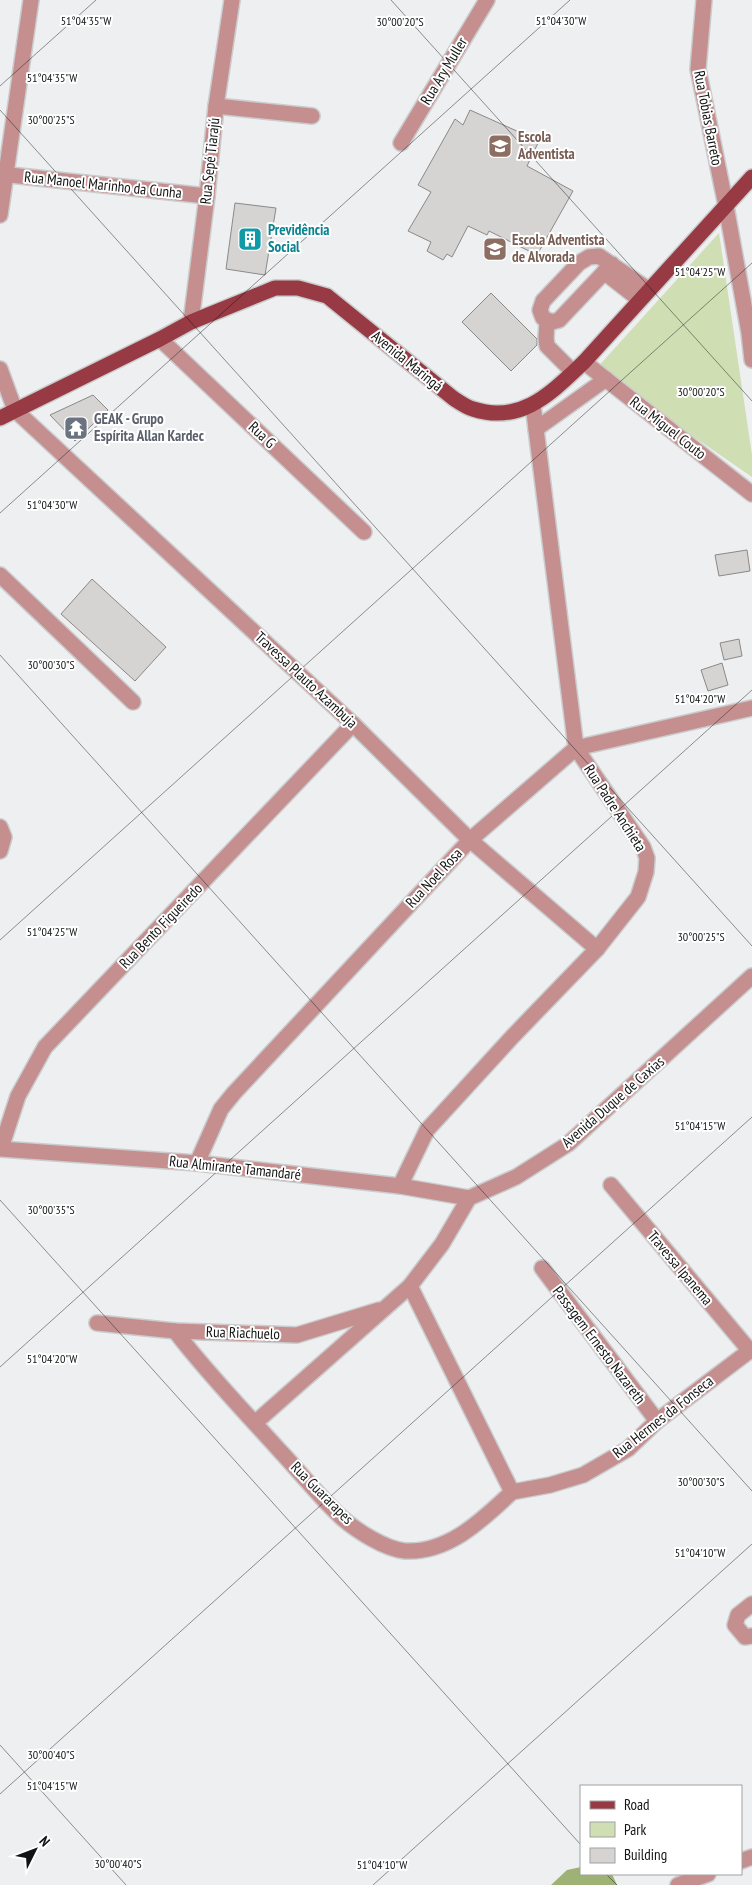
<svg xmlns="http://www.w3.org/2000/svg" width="752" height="1885" font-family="'PT Sans Narrow',sans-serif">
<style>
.green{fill:#cfdeb3}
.forest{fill:#9eb275}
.building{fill:#d6d4d3;stroke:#8b8988}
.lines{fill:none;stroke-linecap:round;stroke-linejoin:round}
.minor-casing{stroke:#cacccd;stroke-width:18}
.major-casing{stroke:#cacccd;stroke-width:18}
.minor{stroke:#c58f90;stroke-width:15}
.major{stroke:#973a43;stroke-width:15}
.ticks{fill:none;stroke:#121313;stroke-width:1;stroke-opacity:0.45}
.labels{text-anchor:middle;stroke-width:4;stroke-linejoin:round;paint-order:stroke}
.street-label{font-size:15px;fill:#121313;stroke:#fff}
.education-label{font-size:15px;font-weight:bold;fill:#785e54;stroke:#fff;text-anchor:start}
.culture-label{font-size:15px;font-weight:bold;fill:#0d838f;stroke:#fff;text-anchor:start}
.worship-label{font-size:15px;font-weight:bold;fill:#5b616d;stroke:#fff;text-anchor:start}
.ticks-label{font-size:12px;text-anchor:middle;fill:#121313;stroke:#fff;stroke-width:4;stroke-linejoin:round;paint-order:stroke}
</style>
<rect width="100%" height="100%" fill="#edeff0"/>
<path class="green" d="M719,233L752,455V477L596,369Z"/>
<path class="forest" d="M581,1867V1874H612L617,1885H551L567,1870Z"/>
<g class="building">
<path d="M470,110L539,141L527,166L573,191L537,255L489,231L487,235L468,226L452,257L447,254L443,260L427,251L431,242L408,231L431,192L418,185L455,119L463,125Z"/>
<path d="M235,203L276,208L265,275L226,269Z"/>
<path d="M491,293L537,339V345L511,371L462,322Z"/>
<path d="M93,395L108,410L75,441L50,415Z"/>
<path d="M747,550L750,571L719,576L715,555Z"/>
<path d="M92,579L166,647L135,681L61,614Z"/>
<path d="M739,639L742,656L724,660L720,643Z"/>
<path d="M722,663L728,685L708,691L701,670Z"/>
</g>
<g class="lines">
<g class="minor-casing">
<g id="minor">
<path d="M704,0L698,69L726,206L749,333L752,360"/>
<path d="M216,106L312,116"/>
<path d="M401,143L487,0"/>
<path d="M0,174L207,196"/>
<path d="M0,215L31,0"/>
<path d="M612,264L559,320L552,322L543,318L540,310L543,301L579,263L589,257L599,256L649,290"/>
<path d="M604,272L640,300"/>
<path d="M547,321L546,338L547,346L573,372"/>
<path d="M191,322L207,196L216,106L232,0"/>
<path d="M160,339L364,532"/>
<path d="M584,362L752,494"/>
<path d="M0,369L15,410L353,724L470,840L597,949"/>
<path d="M536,429L606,379"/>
<path d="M0,575L133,702"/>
<path d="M0,827L4,837L0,851"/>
<path d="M1,1148L18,1096L45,1047L353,724"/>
<path d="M0,1149L197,1163L400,1186L469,1198"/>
<path d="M197,1163L221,1109L234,1093L470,840L576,748L752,708"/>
<path d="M611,1185L750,1351"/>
<path d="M400,1186L427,1130L513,1036L597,949L638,897L646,872L647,858L643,847L576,748L533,405"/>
<path d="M542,1268L657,1421"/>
<path d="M97,1323L175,1331L297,1335L379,1310"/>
<path d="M175,1331C207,1373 244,1411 280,1451C300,1472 321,1499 342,1518C357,1531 385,1549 405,1551C449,1553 482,1520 512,1492L410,1286"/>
<path d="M255,1423L410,1286L442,1244L469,1198L516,1177L568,1144L752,976"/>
<path d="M512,1492L550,1485L583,1475L628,1449L657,1421L752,1349"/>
<path d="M752,1604L738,1615L735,1625L745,1637L752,1636"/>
<path d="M741,1861L752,1857"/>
<path d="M678,1885L708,1874"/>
</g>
</g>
<g class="major-casing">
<path id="major" d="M0,418L160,339L191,322L275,288H298L327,296L453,398C459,402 466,407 473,409C522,425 552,392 584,362L752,177"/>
</g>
<use href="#minor" class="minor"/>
<use href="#major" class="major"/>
</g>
<path class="ticks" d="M391,0L752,401M0,86L96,0M0,110L752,946M0,513L570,0M0,655L752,1491M0,940L752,263M0,1200L581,1845M0,1367L752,690M0,1745L126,1885M0,1794L752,1117M606,1874L617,1885M373,1885L752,1544"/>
<defs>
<g id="school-square" transform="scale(1.25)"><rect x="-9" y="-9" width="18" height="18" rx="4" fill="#8d6e63" stroke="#fff"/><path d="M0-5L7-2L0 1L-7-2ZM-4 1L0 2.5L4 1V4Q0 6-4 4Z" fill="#fff"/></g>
<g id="building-square" transform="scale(1.25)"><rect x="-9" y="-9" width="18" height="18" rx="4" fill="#0f9aa8" stroke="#fff"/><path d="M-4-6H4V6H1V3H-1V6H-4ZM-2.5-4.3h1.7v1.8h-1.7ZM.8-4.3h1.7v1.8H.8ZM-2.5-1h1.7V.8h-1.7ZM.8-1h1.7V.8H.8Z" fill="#fff"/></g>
<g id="temple-square" transform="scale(1.25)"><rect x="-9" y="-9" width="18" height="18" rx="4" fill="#6b7280" stroke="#fff"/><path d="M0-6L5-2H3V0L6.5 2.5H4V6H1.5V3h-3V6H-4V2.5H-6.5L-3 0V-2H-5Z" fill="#fff"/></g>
</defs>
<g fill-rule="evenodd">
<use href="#school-square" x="500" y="146"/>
<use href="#building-square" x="250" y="239"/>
<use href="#school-square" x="495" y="249"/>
<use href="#temple-square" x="76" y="428"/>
</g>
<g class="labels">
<g class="street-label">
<text transform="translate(444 71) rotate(-59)" y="5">Rua Ary Muller</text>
<text transform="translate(708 118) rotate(79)" y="5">Rua Tobias Barreto</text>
<text transform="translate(210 161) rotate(-84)" y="5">Rua Sepé Tiarajú</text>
<text transform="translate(103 185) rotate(6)" y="5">Rua Manoel Marinho da Cunha</text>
<text transform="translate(407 361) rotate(39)" y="5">Avenida Maringá</text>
<text transform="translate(668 428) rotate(38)" y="5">Rua Miguel Couto</text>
<text transform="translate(262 435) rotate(43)" y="5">Rua G</text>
<text transform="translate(306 680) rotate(43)" y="5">Travessa Plauto Azambuja</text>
<text transform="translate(615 808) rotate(57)" y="5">Rua Padre Anchieta</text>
<text transform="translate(434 878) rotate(-47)" y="5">Rua Noel Rosa</text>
<text transform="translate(161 926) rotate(-46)" y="5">Rua Bento Figueiredo</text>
<text transform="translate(613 1102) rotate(-41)" y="5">Avenida Duque de Caxias</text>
<text transform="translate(235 1168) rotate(6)" y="5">Rua Almirante Tamandaré</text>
<text transform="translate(680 1268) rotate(50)" y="5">Travessa Ipanema</text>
<text transform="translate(243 1333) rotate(2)" y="5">Rua Riachuelo</text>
<text transform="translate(599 1345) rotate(53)" y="5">Passagem Ernesto Nazareth</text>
<text transform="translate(663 1417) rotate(-38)" y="5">Rua Hermes da Fonseca</text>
<text transform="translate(322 1493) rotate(45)" y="5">Rua Guararapes</text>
</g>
<g class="education-label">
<text x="518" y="142">Escola<tspan x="518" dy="17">Adventista</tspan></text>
<text x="512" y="245">Escola Adventista<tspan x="512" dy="17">de Alvorada</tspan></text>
</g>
<g class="culture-label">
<text x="268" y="235">Previdência<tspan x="268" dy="17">Social</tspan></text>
</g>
<g class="worship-label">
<text x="94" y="424">GEAK - Grupo<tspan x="94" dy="17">Espírita Allan Kardec</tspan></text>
</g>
</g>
<g class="ticks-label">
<text x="86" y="25">51°04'35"W</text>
<text x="561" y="25">51°04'30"W</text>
<text x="400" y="26">30°00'20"S</text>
<text x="52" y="82">51°04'35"W</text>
<text x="51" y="124">30°00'25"S</text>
<text x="700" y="276">51°04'25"W</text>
<text x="701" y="396">30°00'20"S</text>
<text x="52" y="509">51°04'30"W</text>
<text x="51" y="669">30°00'30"S</text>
<text x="700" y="703">51°04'20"W</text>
<text x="52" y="936">51°04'25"W</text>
<text x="701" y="941">30°00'25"S</text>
<text x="700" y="1130">51°04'15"W</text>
<text x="51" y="1214">30°00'35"S</text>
<text x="52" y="1363">51°04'20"W</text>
<text x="701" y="1486">30°00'30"S</text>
<text x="700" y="1557">51°04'10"W</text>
<text x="51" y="1759">30°00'40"S</text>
<text x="52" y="1790">51°04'15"W</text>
<text x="118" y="1868">30°00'40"S</text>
<text x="382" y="1869">51°04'10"W</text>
</g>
<rect x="580" y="1785" width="162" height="90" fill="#ffffff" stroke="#a0a1a1"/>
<rect x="590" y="1801" width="25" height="8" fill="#973a43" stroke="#a0a1a1"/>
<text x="624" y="1810" font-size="15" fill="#121313">Road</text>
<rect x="590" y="1822" width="25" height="15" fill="#cfdeb3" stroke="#a0a1a1"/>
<text x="624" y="1835" font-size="15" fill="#121313">Park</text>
<rect x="590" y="1848" width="25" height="15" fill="#d6d4d3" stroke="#a0a1a1"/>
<text x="624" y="1860" font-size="15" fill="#121313">Building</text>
<g transform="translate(35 1850) rotate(48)" stroke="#ffffff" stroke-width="4" paint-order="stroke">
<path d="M0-4L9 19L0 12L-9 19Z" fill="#121313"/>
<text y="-8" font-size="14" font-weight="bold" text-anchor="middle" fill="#121313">N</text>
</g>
</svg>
